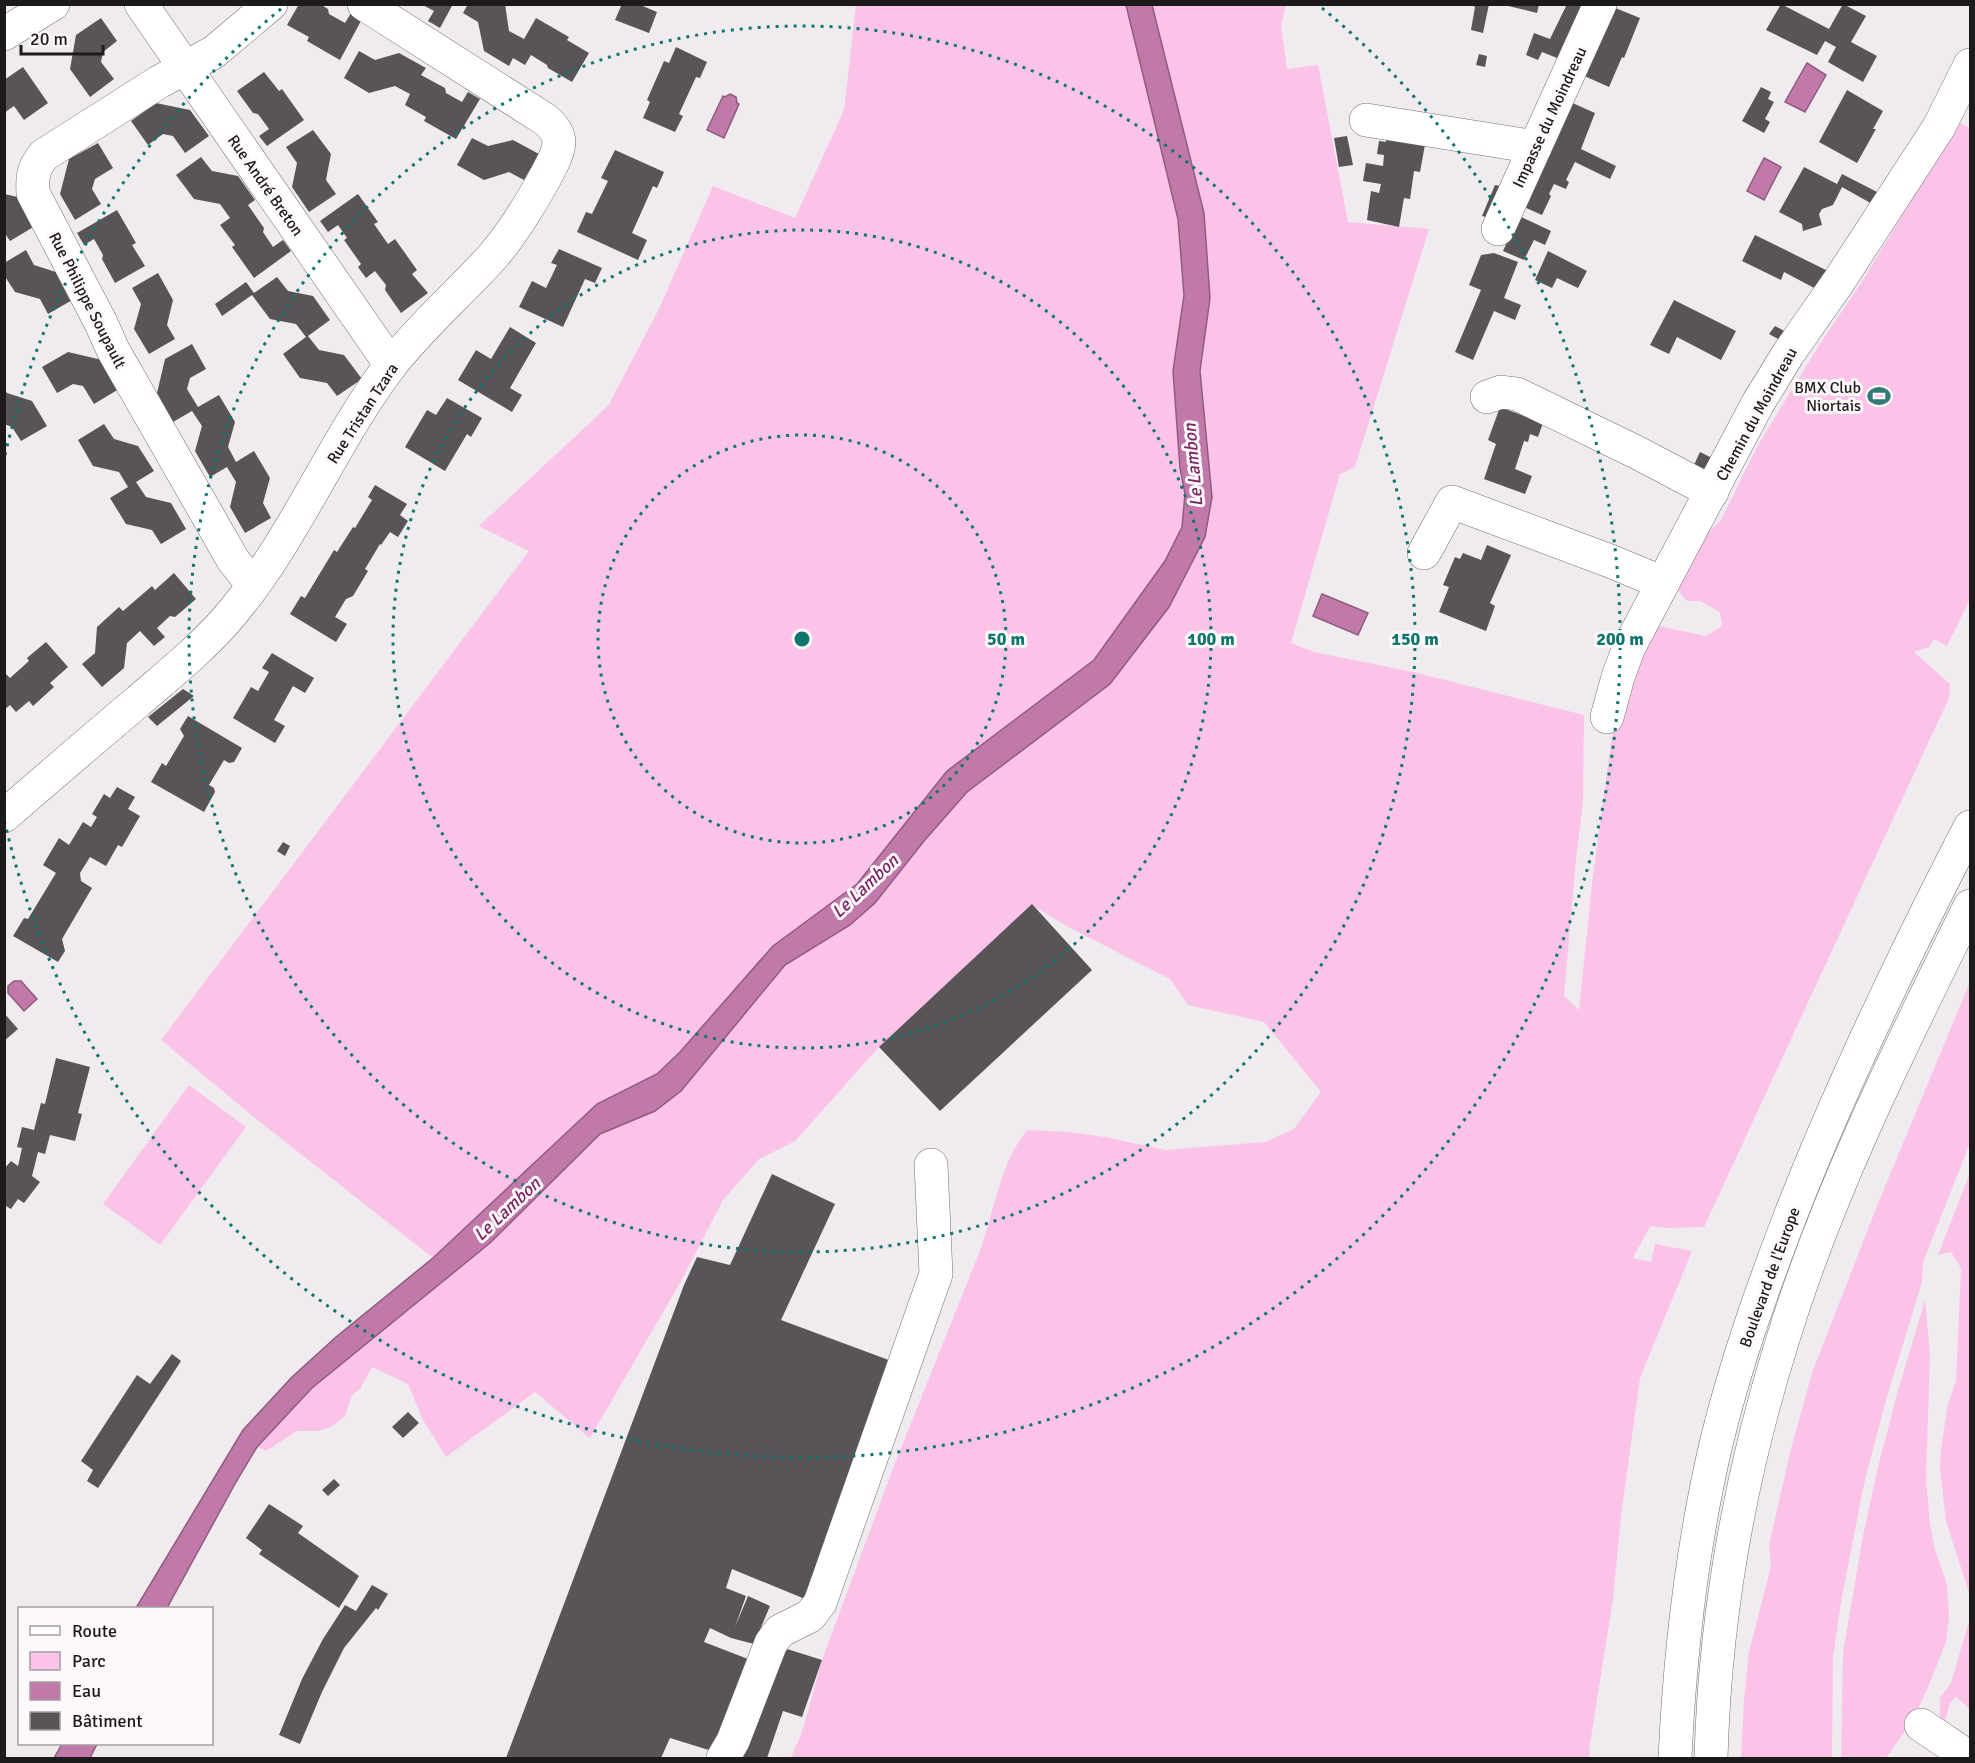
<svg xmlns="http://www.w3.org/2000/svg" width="1975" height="1763" font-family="Signika,sans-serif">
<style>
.green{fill:#fcc3e8}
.water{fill:#c179a9;stroke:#905c7e;stroke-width:1.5}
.building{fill:#585457}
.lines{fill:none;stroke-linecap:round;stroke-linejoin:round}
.minor-casing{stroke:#747072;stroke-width:34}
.highway-casing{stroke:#747072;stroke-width:34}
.minor{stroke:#fff;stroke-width:33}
.highway{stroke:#fff;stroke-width:33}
.ring{fill:none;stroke:#0f766e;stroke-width:3;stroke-dasharray:3 6}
.labels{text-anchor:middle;stroke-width:6;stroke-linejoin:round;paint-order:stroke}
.street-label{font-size:16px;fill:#1c1a1b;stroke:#fdf8fb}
.poi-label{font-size:16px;fill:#1c1a1b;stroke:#fdf8fb;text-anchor:end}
.water-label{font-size:18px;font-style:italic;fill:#7b2563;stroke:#fdf8fb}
.centre{fill:#0f766e;stroke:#fdf8fb;stroke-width:3}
.ring-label{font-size:18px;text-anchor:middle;font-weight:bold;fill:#0f766e;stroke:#fdf8fb;stroke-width:6;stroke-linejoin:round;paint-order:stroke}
</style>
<rect width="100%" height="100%" fill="#f0ebee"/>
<g class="green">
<path d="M856,5H1126L1178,219L1184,295L1173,371L1180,468L1185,494L1182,526L1165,561L1094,660L947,771L857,884L773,946L680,1052L657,1074L597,1104L433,1258L255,1118L161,1040L529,551L479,526L608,406L659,309L713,186L795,218L844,110Z"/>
<path d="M1152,5H1286L1281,25L1287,69L1318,65L1348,222L1429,229L1355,467L1340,474L1291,643L1314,652L1413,672L1584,715L1583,803L1576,859L1564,996L1579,1010L1593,875L1614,722L1648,624L1706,636L1722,626L1720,612L1700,601H1687L1679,592L1680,576L1706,534L1721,520L1758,445L1818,347L1863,280L1959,122L1970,128V599L1947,646L1934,639L1929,647L1914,652L1950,684L1949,698L1704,1227L1668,1228L1650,1226L1633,1258L1651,1262L1655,1244L1692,1251L1640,1378L1621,1516L1613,1599L1589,1750L1590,1758H791L803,1729L822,1660L895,1463L981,1248C995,1208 1000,1164 1027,1130L1068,1132L1105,1137L1166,1150L1265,1142L1294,1129L1321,1092L1264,1022L1188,1005L1170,979L1068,927L1032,905L879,1047L795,1141L759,1159L723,1200L680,1283L590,1438L535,1392L446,1457L423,1420L408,1384L372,1367L360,1389L352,1395L345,1416L331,1427L318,1431H297L266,1451L257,1447L312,1388L491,1243L600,1134L655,1111L681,1091L785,965L850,925L967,792L1043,734L1212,497L1200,371L1210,298Z"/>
<path d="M1970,982V1143L1923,1262L1922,1282L1886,1400L1864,1484L1841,1602L1833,1658L1832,1758H1741L1744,1699L1749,1652L1771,1566L1769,1545L1791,1449L1812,1373L1877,1206Z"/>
<path d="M189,1085L246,1127L160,1245L103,1204Z"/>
<path d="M1970,1173V1596L1946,1521L1940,1468L1941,1449L1948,1404L1956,1381L1961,1268L1951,1252L1938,1255Z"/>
<path d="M1925,1300L1930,1353L1926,1480L1930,1523L1935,1550L1947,1584L1949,1617L1946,1642L1929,1685L1914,1718L1886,1758H1841L1843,1652L1863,1536L1878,1467L1897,1394Z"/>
<path d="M1970,1618V1709L1956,1697L1950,1703L1943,1729L1940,1722V1698L1951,1683Z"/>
</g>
<g class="water">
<path d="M1126,5H1152L1204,213L1210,298L1200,371L1212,497L1205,537L1169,607L1110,684L967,792L924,841L875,903L850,925L785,965L681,1091L655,1111L600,1134L490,1243L312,1388L257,1447L236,1482L167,1608H136L243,1430L292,1377L336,1337L433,1258L597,1104L657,1074L680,1052L773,946L857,884L947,771L1094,660L1165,561L1182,527L1185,494L1180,468L1173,371L1184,295L1178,219Z"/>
<path d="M1807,63L1826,75L1805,112L1785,102Z"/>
<path d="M730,94L736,97L737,103L739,104L724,138L707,130L723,96L725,97Z"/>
<path d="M1764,158L1781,167L1764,200L1747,191Z"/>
<path d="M1322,594L1368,613L1358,635L1313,616Z"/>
<path d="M14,981H21L37,999L24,1011L8,993V986Z"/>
<path d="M62,1744H97L90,1758H54Z"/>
</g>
<g class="building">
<path d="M299,4H320L328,9L329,14L345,23L351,13L362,19L340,60L307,41L309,37L287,25Z"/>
<path d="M421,4H453L440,28L428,21L434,11Z"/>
<path d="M468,4H505L509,31L524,39L536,18L569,37L567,40L589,53L572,82L548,68L547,65L531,55L525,65L513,58L509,66L484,51L478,22L463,13Z"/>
<path d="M622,4H638L657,12L649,33L615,20Z"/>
<path d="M1470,4H1489L1483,33L1471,30L1475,7Z"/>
<path d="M1500,4H1539L1537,13Z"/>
<path d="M1567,4H1594L1567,62L1542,52L1538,60L1526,55L1534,33L1550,39Z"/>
<path d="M1781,4L1829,29L1843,4L1866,16L1851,42L1877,56L1863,82L1828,62L1836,47L1825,41L1817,55L1766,30Z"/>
<path d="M1608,5L1640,18L1624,58L1622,57L1609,87L1580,74Z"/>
<path d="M101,18L117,41L103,52L101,62L114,79L90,97L70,69L76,35Z"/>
<path d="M676,47L707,62L700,78L696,77L679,114L683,116L675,132L643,118L650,102L647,100L664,61L669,63Z"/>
<path d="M359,51L375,60L399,53L426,68L421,75L445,88L446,93L462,102L468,92L480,99L456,139L424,121L426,117L405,105L410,94L395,86L369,93L344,78Z"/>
<path d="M1479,54L1487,56L1485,67L1476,65Z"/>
<path d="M23,67L48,103L24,120L14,106L4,113V80Z"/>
<path d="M264,72L279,91L282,89L304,120L267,146L259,136L269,129L258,114L253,113L237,91Z"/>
<path d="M1761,87L1771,92L1768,99L1774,102L1765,119L1770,122L1764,133L1742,121Z"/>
<path d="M1847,90L1883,111L1873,129H1876L1857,163L1819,142Z"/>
<path d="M1568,101L1595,113L1581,149L1616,166L1610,179L1575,162L1566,180L1569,182L1566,189L1554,184L1549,194L1551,196L1542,215L1522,206Z"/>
<path d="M156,103L190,110L209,136L185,153L173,136L163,134L148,145L131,121Z"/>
<path d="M313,130L331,154L326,180L336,194L309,212L292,187L297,163L286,147Z"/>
<path d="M1387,133L1426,139L1420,172L1414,171L1410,199L1404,198L1399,227L1367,220L1371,191L1379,193L1381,184L1363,181L1366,163L1383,166L1384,155L1377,154L1379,141L1386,142Z"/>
<path d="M1347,136L1353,165L1339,167L1334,138Z"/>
<path d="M472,138L488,146L513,140L539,154L524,180L509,172L484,180L457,165Z"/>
<path d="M98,143L113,168L95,179L92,189L101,204L75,220L60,194L69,159Z"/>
<path d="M615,150L664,172L657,188L653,186L632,233L647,240L638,260L577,232L586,212L592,214L608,181L601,178Z"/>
<path d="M201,157L212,171L238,176L255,200L248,205L264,228L263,232L273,247L283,240L291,251L254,278L232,247L235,245L220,225L230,218L220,204L194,199L176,175Z"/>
<path d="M1804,167L1837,184L1842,174L1881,194L1874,205L1842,187L1833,205L1822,209L1819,214L1822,225L1803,231L1802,224L1779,212Z"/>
<path d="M1495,185L1506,187L1494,219L1482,216Z"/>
<path d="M4,194L18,197L35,226L10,241L4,232Z"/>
<path d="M358,194L378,222L374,224L388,244L395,239L417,270L412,274L428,293L401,313L385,290L386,285L375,271L366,278L358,267L361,264L344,240L347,238L338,225L328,232L320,221Z"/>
<path d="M117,210L136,243L132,245L145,266L115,283L102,259L103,255L94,239L84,245L77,233Z"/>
<path d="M1519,216L1551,231L1545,245L1534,240L1524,260L1503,251Z"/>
<path d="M1755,235L1830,272L1818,290L1784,272L1781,280L1742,261Z"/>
<path d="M559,249L602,268L595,283L585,279L563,327L519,307L532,281L546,288L557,265L551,263Z"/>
<path d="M26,250L34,265L59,273L74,299L48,314L40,299L15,292L4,275V263Z"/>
<path d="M1548,251L1587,271L1578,288L1557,278L1552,288L1535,280Z"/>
<path d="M1494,253L1518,262L1504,298L1521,305L1515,320L1494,311L1473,360L1455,352L1481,290L1469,285L1481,255Z"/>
<path d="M158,273L173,300L167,325L175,339L149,354L134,329L141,304L132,288Z"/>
<path d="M277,277L288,291L313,296L330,320L308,336L319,350L344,355L362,379L337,396L327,383L300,378L283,354L306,337L296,324L270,319L252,295L222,316L215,304L246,282L254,293Z"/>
<path d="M1674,300L1736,331L1721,360L1677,337L1669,354L1650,345Z"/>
<path d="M1775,326L1788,333L1782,341L1769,334Z"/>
<path d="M510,327L536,343L510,388L522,395L512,412L458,380L476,350L491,359Z"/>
<path d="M192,344L206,369L190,378L187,389L198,407L219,395L235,422L228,447L236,462L254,451L270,478L263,503L271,518L245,533L230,507L236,482L227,467L210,477L195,451L202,426L192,411L173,422L157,393L165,359Z"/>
<path d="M68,352L102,360L119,389L94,404L83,386L73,384L57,393L42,367Z"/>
<path d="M4,388L7,393L32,401L47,426L21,441L12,427L4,424Z"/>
<path d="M447,398L482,418L471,437L467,434L445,471L405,447L427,410L436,415Z"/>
<path d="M1500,407L1543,423L1538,437L1530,434L1528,442L1524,441L1515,469L1532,476L1525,494L1484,479L1496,444L1488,440Z"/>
<path d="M104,424L114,439L138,446L154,471L136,482L146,497L171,503L186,529L161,544L152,530L126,524L110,498L128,487L119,472L93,466L78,440Z"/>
<path d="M1700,452L1714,459L1707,472L1694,465Z"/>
<path d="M375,485L407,504L400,515L408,521L398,537L390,532L381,545L380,544L365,569L368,571L353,596L346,599L335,617L347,624L336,642L290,614L301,596L305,598L334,550L337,552L353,527L355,528L372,500L368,497Z"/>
<path d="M1487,545L1511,555L1490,603L1495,606L1486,631L1439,612L1449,587L1443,585L1455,557L1460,559L1463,553L1481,560Z"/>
<path d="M174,573L196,599L175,617L170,616L157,628L165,637L154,646L140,631L127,643L124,668L102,687L82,664L95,653L97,627L119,607L123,611L152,586L155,590Z"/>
<path d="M46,642L68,667L50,683L54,687L33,706L29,701L16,712L10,705L4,710V672L10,678L29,661L27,658Z"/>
<path d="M272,653L314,678L305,693L293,686L274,720L285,726L275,743L233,718L251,687L258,691L269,672L262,668Z"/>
<path d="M183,689L194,696L157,726L148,717Z"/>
<path d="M188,716L242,748L234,762L229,763L224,760L209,785L214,788L215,792L204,812L151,782L162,763L166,766L184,736L180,729Z"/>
<path d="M117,787L135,797L128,809L140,816L122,847L118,845L106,866L90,857L80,873L81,881L92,888L62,939L65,951L58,962L13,936L24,918L28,919L56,873L43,865L59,838L69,845L83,822L91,827L97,817L92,814L104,794L110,798Z"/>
<path d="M283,842L290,846L285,856L277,851Z"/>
<path d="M1032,904L1092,970L940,1111L879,1047Z"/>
<path d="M4,1013L18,1029L4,1041Z"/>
<path d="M56,1058L90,1067L78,1113L82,1114L75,1141L50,1135L45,1154L38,1152L32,1176L40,1182L24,1203L18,1199L11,1209L4,1205V1169L11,1161L18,1166L22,1148L17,1147L22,1127L34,1130L41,1103L45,1104Z"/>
<path d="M772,1174L835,1204L781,1320L894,1362L805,1599L732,1569L726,1588L746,1596L735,1627L748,1596L770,1606L754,1644L731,1638L710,1628L704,1642L748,1659L712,1751L670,1738L661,1758H506L684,1285L697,1257L730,1265Z"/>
<path d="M172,1354L181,1361L98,1488L87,1481L93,1470L81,1461L137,1375L150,1384Z"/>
<path d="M408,1412L419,1423L403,1438L392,1427Z"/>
<path d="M334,1479L340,1485L328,1496L322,1490Z"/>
<path d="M269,1504L303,1526L298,1533L359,1576L339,1608L259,1554L262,1550L246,1538Z"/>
<path d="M372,1585L388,1594L378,1610L376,1608L344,1648L322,1692L300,1744L279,1735L302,1679L323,1639L345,1605L356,1611Z"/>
<path d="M784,1648L822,1660L802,1717L783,1711L767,1758H736Z"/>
</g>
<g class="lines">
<g class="minor-casing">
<g id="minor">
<path d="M141,4L391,365"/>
<path d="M4,34L53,4"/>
<path d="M1366,120L1535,147"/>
<path d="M1498,229L1600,4"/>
<path d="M1487,397L1501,392L1517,394L1638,453L1712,492"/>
<path d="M1424,553L1452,502L1610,561L1663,583"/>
<path d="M253,585L233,560L113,350L101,323L33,193C32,177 33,168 44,155L159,82L214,52L271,4"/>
<path d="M1607,717L1618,677L1629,647L1758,403L1788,354L1839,281L1939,127L1970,65"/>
<path d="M4,816C48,778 92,740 136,703C167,676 200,650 227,619C293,543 330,446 390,366C421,326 460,293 493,256C514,232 538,192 552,164C562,144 562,134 546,120L364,4"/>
<path d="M1921,1725L1970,1758"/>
<path d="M723,1758L733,1741L771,1643L780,1631L810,1616L820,1603L936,1274L931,1165"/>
</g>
</g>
<g class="highway-casing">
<g id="highway">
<path d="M1675,1758C1680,1651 1692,1545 1717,1440C1736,1362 1763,1287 1791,1214C1843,1081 1905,953 1970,827"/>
<path d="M1711,1758C1715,1615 1740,1475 1783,1339C1829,1189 1901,1046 1970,906"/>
</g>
</g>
<use href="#minor" class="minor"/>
<use href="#highway" class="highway"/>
</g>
<g class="ring">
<circle cx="802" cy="639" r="204"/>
<circle cx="802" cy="639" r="409"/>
<circle cx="802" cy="639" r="613"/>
<path d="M5 455A818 818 0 0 1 282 8M1322 8A818 818 0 1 1 5 823"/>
</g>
<defs>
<g id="stadium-bare" transform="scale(1.8)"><path d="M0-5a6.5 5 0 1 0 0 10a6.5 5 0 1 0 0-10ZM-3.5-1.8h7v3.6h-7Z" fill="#317a76" stroke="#fdf8fb" stroke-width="2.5" paint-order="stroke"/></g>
</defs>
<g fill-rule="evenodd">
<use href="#stadium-bare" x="1879" y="396"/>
</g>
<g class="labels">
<g class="street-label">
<text transform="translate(1549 117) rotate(-65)" y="6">Impasse du Moindreau</text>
<text transform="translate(266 185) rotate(55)" y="6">Rue André Breton</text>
<text transform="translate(88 300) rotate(63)" y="6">Rue Philippe Soupault</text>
<text transform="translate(362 413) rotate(-57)" y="6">Rue Tristan Tzara</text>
<text transform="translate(1756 414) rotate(-61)" y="6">Chemin du Moindreau</text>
<text transform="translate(1769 1277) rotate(-70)" y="6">Boulevard de l'Europe</text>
</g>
<g class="poi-label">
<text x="1861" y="393">BMX Club<tspan x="1861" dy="18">Niortais</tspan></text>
</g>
<g class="water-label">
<text transform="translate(1193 465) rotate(-95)" y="6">Le Lambon</text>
<text transform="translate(865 886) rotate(-43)" y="6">Le Lambon</text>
<text transform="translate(507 1209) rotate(-43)" y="6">Le Lambon</text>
</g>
</g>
<circle cx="802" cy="639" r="9" class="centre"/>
<g class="ring-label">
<text x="1006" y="645">50 m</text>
<text x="1211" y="645">100 m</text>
<text x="1415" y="645">150 m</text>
<text x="1620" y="645">200 m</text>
</g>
<rect width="1975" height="1763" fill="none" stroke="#1c1a1b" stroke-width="12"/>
<rect x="18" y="1607" width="195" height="138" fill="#fdf8fb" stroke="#a39fa1" stroke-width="1.5"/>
<rect x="30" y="1626" width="30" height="9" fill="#ffffff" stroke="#a39fa1" stroke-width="1.5"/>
<text x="72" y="1637" font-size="18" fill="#1c1a1b">Route</text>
<rect x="30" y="1652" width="30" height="18" fill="#fcc3e8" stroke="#a39fa1" stroke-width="1.5"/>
<text x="72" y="1667" font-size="18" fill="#1c1a1b">Parc</text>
<rect x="30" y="1682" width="30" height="18" fill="#c179a9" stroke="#a39fa1" stroke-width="1.5"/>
<text x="72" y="1697" font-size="18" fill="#1c1a1b">Eau</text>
<rect x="30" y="1712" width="30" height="18" fill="#585457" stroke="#a39fa1" stroke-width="1.5"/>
<text x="72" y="1727" font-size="18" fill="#1c1a1b">Bâtiment</text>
<path d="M21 45v9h82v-9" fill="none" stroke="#1c1a1b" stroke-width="3"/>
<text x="30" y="45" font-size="18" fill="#1c1a1b" stroke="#fdf8fb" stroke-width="4.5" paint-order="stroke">20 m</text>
</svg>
